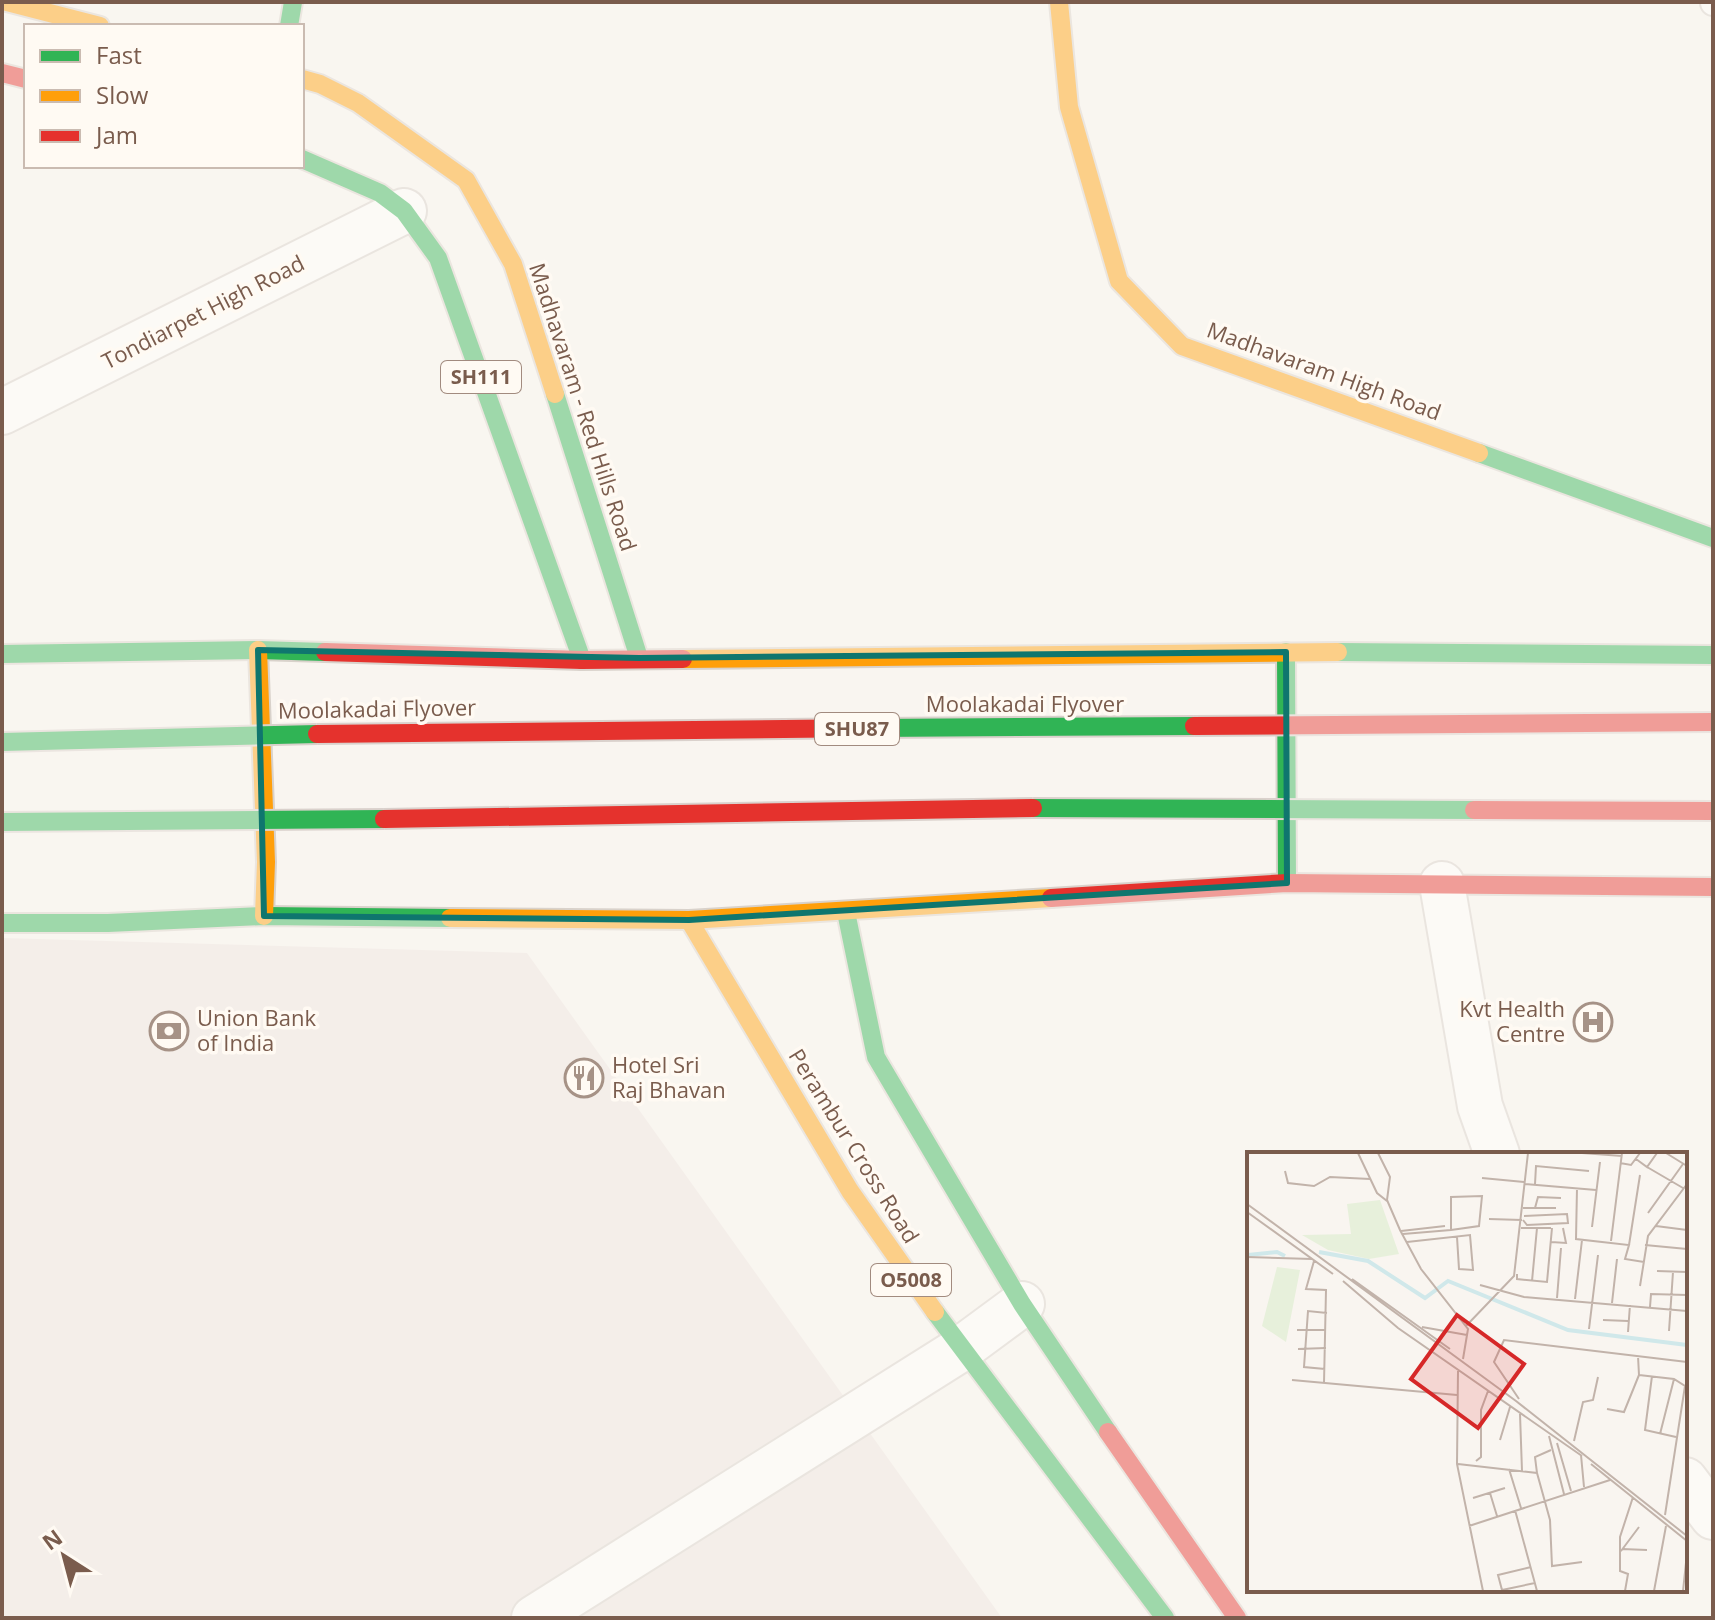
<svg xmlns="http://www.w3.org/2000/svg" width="1715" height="1620" font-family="'Open Sans',sans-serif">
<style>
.industrial{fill:#ede5e0}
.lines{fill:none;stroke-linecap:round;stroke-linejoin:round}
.lane-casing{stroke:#d7d1cb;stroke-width:28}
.street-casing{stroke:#d7d1cb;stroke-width:48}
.fast-casing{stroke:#d9d2cb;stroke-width:22}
.slow-casing{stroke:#d9d2cb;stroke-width:22}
.jam-casing{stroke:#d9d2cb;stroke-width:22}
.lane{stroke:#fefefd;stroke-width:24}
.street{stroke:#fefefd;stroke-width:44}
.fast{stroke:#30b455;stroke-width:18}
.slow{stroke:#ff9f0a;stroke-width:18}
.jam{stroke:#e5322d;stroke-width:18}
.fast-bridge-casing{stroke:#dad1cc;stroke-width:22;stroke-linecap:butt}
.jam-bridge-casing{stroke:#dad1cc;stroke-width:22;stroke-linecap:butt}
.fast-bridge{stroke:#30b455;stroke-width:18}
.jam-bridge{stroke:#e5322d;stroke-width:18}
.marked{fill:none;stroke:#0f766e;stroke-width:6;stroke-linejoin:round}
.labels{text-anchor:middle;stroke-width:7;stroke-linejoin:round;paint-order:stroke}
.shield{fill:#fffaf3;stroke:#a28b7f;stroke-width:2}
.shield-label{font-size:20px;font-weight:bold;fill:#7a5c4d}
.street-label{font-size:22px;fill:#7a5c4d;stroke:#fffaf3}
.poi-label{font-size:22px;fill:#7a5c4d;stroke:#fffaf3;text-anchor:start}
.inset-river{fill:none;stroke:#d0e8ea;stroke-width:4}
.inset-road{fill:none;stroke:#c2b3aa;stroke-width:2}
.view{fill:#d62828;fill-opacity:0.15;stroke:#d62828;stroke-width:4}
.inset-edge{fill:none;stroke:#7a5c4d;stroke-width:4}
</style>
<rect width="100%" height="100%" fill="#f9f5f0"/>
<path class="industrial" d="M2,938L527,953L1002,1618H2Z"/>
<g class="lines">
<g class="lane-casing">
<path id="lane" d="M1713,2V3"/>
</g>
<g class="street-casing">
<g id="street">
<path d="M2,412L404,211"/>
<path d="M1442,884L1480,1106L1497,1154"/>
<path d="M1685,1480L1713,1517"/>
<path d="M534,1618L961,1349L1022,1304"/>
</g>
</g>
<g class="fast-casing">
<g id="fast">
<path d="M289,26L293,2"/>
<path d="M302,159L380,193L404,211L438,258L582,660"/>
<path d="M555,394L639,658"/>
<path d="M1479,453L1713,538"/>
<path d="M1286,652L1287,883"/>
<path d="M1338,652L1713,655"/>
<path d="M2,654L258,650L325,652"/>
<path d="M846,912L876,1057L1022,1304L1108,1432"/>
<path d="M2,923H108L264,916L450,918"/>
<path d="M935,1312L1165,1618"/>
</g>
</g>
<g class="slow-casing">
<g id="slow">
<path d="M7,2L100,26"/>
<path d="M1059,2L1069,107L1119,281L1182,346L1479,453"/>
<path d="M302,79L320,84L358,103L466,180L513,264L555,394"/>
<path d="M258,650L266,862L264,916"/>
<path d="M683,659L1338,652"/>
<path d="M450,918L689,920L1051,898"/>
<path d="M689,920L850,1191L935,1312"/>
</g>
</g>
<g class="jam-casing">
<g id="jam">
<path d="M2,73L26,79"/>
<path d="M325,652L582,660L683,659"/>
<path d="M1051,898L1287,883L1713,887"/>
<path d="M1108,1432L1237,1618"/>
</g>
</g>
<use href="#lane" class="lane"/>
<use href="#street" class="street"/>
<use href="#fast" class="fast"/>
<use href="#slow" class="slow"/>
<use href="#jam" class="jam"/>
<g class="fast-bridge-casing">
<g id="fast-bridge">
<path d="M873,728L1194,726"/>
<path d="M2,742L317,734"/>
<path d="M1033,808L1474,810"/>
<path d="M2,822L384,819"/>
</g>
</g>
<g class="jam-bridge-casing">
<g id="jam-bridge">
<path d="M1194,726L1713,722"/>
<path d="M317,734L873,728"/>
<path d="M1474,810L1713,811"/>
<path d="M384,819L1033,808"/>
</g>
</g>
<use href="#fast-bridge" class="fast-bridge"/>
<use href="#jam-bridge" class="jam-bridge"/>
</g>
<path d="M0 0H1715V1620H0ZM258,650L639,658L1286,652L1287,883L689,920L264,916Z" fill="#f9f5f0" fill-opacity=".55" fill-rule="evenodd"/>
<path class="marked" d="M258,650L639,658L1286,652L1287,883L689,920L264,916Z"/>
<defs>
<g id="hospital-ring" transform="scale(2)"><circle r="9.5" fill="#fffaf3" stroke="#a69286" stroke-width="1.5"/><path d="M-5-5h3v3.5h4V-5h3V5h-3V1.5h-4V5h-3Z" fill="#a69286"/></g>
<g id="bank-ring" transform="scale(2)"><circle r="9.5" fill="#fffaf3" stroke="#a69286" stroke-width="1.5"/><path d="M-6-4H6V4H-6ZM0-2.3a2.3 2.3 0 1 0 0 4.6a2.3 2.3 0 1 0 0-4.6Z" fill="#a69286"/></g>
<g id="restaurant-ring" transform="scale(2)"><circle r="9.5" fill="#fffaf3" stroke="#a69286" stroke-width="1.5"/><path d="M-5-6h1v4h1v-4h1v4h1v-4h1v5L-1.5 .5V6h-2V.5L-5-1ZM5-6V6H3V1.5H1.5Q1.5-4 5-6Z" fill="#a69286"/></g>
</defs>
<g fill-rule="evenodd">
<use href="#hospital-ring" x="1593" y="1022"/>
<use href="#bank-ring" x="169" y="1031"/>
<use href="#restaurant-ring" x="584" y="1078"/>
</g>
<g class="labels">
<g class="shield">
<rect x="441" y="361" width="80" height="32" rx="6"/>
<rect x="815" y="713" width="84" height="32" rx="6"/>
<rect x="871" y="1264" width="80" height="32" rx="6"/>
</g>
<g class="shield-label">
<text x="481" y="384">SH111</text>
<text x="857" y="736">SHU87</text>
<text x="911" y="1287">O5008</text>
</g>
<g class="street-label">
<text transform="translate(203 312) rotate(-27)" y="8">Tondiarpet High Road</text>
<text transform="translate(1324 371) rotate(20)" y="8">Madhavaram High Road</text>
<text transform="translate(583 407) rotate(72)" y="8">Madhavaram - Red Hills Road</text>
<text x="1025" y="712">Moolakadai Flyover</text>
<text transform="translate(377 709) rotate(-1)" y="8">Moolakadai Flyover</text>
<text transform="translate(854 1146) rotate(58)" y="8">Perambur Cross Road</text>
</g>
<g class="poi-label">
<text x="1565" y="1017" text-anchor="end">Kvt Health<tspan x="1565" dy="25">Centre</tspan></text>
<text x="197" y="1026">Union Bank<tspan x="197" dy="25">of India</tspan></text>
<text x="612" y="1073">Hotel Sri<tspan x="612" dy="25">Raj Bhavan</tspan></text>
</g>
</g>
<g transform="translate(1247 1152)">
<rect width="440" height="440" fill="#f9f5f0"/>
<path d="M133,48L152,102L122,107L81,98L55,83L104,82L100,52ZM30,115L53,118L39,190L15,174Z" fill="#e7f0db"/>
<path class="inset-river" d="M72,100L121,109L178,146L201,129L321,178L440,193M1,103L30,100L38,104"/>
<path class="inset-road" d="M111,1L130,41L140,49M131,1L143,25L140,48L153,78L174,117L221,177L216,207M335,1L375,4M419,1L440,14M389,7L400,15L410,1M373,11L384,13L393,1M400,15L436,36M38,19L41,31L67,34L83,25L123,27M235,26L277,30M278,32L349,38M288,32L289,14L342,19M330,36L329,87L382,93L378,107L397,110M0,52L269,249L440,384M276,56H309M288,56L291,45L314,46M0,60L86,122M401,61L436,12M242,67L275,68M276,68L280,73L321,71L320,62L277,64M409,74L440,78M345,75L353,10M274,76H304M154,79L198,74M156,82L204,78L232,74L235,44L204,45V78M364,89L375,1M160,90L223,83L226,118L212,117L210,85M304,90L319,91L316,76M382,93L393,23M398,93L440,97M0,105L65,107M67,109L59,137L79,138L77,231M410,119L440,120M270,122V127L300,130L305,76M105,127L203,197M96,129L151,176L335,304M285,129L290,76M233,133L277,145L440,159M393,134L401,84L440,32M310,146L314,96M328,147L335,88M365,151L370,107M403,155L404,142L440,143M356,168L381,169M219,174L267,124L281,1M175,175L220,183M342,177L351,103M50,178H79M422,179L426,120M381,180L383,153M51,197L79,196M78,217L57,215L61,159L80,161M211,219L210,312L236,439M392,223L427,227L438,234L418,363M405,224L398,278L429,285M45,228L210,243M272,247L247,210L257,188L440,210M360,257L377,260L392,223L391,204M273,262L275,319M413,282L427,227M302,284L317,342M253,288L263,255M327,289L336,250L346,248L351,225M310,291L324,339M334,303L337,335M229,309L234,305V258L241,239M211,312L290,321L303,368L305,414L335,410M344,312L440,389M262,317L274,356M290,321L288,305L304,298M243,341L250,364M226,346L258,336M268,358L290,439M222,374L363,328M375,397L400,398M374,399L392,375M284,415L251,423L255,438L288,431M378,439L381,422L373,419V385L386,345M407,439L419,374M436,439L440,401"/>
<path class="view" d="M210,163L277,212L231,276L164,227Z"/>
<rect width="440" height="440" class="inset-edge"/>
</g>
<rect width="1715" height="1620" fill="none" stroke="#7a5c4d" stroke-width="8"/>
<rect x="24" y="24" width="280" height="144" fill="#fffaf3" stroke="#cabbb1" stroke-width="2"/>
<rect x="40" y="50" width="40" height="12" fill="#30b455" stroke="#cabbb1" stroke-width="2"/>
<text x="96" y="64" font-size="24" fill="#7a5c4d">Fast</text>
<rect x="40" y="90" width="40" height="12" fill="#ff9f0a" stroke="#cabbb1" stroke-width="2"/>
<text x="96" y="104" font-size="24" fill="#7a5c4d">Slow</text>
<rect x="40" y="130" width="40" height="12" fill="#e5322d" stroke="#cabbb1" stroke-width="2"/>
<text x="96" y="144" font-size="24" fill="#7a5c4d">Jam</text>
<g transform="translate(64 1556) rotate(324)" stroke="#fffaf3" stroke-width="6" paint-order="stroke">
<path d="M0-6L14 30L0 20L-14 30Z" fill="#7a5c4d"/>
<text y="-12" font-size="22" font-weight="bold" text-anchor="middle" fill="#7a5c4d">N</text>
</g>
</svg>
